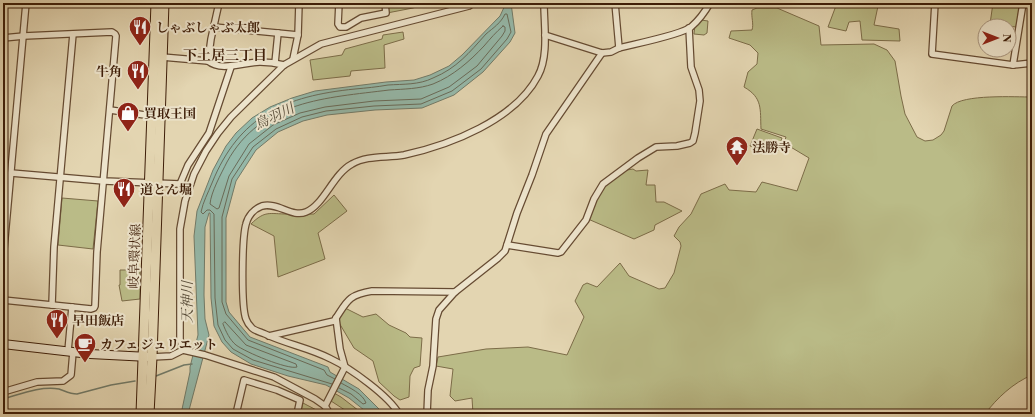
<svg xmlns="http://www.w3.org/2000/svg" width="1035" height="417" font-family="'Libre Bodoni','Noto Serif JP',serif">
<style>
.green{fill:#babb87;stroke:#7c6c48}
.water{fill:#95b9aa;stroke:#727b69}
.lines{fill:none;stroke-linecap:round;stroke-linejoin:round}
.shore{stroke:#696b59;stroke-width:1}
.stream{stroke:#727b69;stroke-width:1.5}
.street-casing{stroke:#664b32;stroke-width:8}
.secondary-casing{stroke:#3d1d08;stroke-width:10}
.primary-casing{stroke:#3d1d08;stroke-width:11}
.street{stroke:#ede4cc;stroke-width:5.5}
.secondary{stroke:#ede4cc;stroke-width:8}
.primary{stroke:#e3d5b1;stroke-width:9}
.labels{text-anchor:middle;stroke-width:4;stroke-linejoin:round;paint-order:stroke}
.poi-label{font-size:13px;font-weight:bold;fill:#3d1d08;stroke:#ede4cc;text-anchor:start}
.street-label{font-size:13px;fill:#3d1d08;stroke:#ede4cc}
.neighbourhood-label{font-size:14px;font-weight:bold;fill:#3d1d08;stroke:#ede4cc}
.water-label{font-size:14px;font-style:italic;fill:#574c39;stroke:#ede4cc}
</style>
<rect width="100%" height="100%" fill="#e3d5b1"/>
<filter id="stains"><feTurbulence type="fractalNoise" baseFrequency=".005" numOctaves="4"/><feColorMatrix values="0 0 0 0 .2 0 0 0 0 .09 0 0 0 0 .02 0 0 0 .5 -.17"/></filter>
<radialGradient id="worn" r=".72"><stop offset=".6" stop-color="#630" stop-opacity="0"/><stop offset="1" stop-color="#630" stop-opacity=".3"/></radialGradient>
<g class="green">
<path d="M387,3H429L413,8L387,13Z"/>
<path d="M837,3H867L868,5L878,6L874,25L899,29L900,41L862,40L860,21L849,22L846,31L828,27Z"/>
<path d="M993,3L1020,4L1016,27L990,24Z"/>
<path d="M757,8H777L819,26L821,45L874,44L887,50L895,61L901,96L905,114L917,137L925,141L933,140L941,135L944,131L952,106C962,94 1016,97 1032,97V375C1013,383 997,398 985,414H473L472,398L455,401L450,396L453,369L436,366L438,357L486,349L528,347L567,355L584,317L575,301L583,285L587,283L597,287L620,263L629,276L659,289L665,288L674,273L681,246L680,242L674,236L679,227L691,214L701,194L725,184L729,190L756,192L762,182L797,191L809,158L784,143L786,137L761,129C760,109 763,98 744,87L748,72L757,64L758,53L750,45L729,38L731,31L752,30C754,24 751,17 752,10Z"/>
<path d="M701,20L708,21L707,33L704,35L694,34L695,25Z"/>
<path d="M403,32L404,39L384,45L385,68L351,71L350,76L313,80L310,60L342,55L345,49L382,39L383,35Z"/>
<path d="M757,129L782,138L777,153L750,146Z"/>
<path d="M633,169L636,171L648,170L646,185H655L656,202H664L682,211L655,225L654,230L634,239L588,219L601,189L627,170Z"/>
<path d="M334,195L347,211L318,233L325,259L278,277L274,236L251,224C265,210 270,214 287,214C296,215 305,214 314,214Z"/>
<path d="M62,198L98,201L93,249L58,245Z"/>
<path d="M120,270H140V299L122,301L119,285H120Z"/>
<path d="M345,308L363,317L376,314L389,325L406,333L410,337L422,338L420,366L414,368L410,376L409,397L400,400L394,396L379,382L373,361L354,348L338,321Z"/>
<path d="M334,393L341,397L363,414H351L331,401Z"/>
<path d="M303,403L324,414H300Z"/>
</g>
<path class="water" d="M506,3H511L515,33L510,42L483,72L454,95L422,108L375,110L327,115L303,121L278,132L256,150L236,181L226,218V302L229,312L250,337L328,367L330,372L359,389L384,414H369L349,398L326,385L288,376L251,364L231,352L222,342L214,326L211,298L210,213H209L205,227L204,295L205,319L209,335L188,414H181L190,372V367L198,335L194,236L197,211L213,170L226,146L236,133L252,118L270,107L292,98L315,91L386,82L414,80L430,75L449,66L462,55L500,16Z"/>
<g class="lines">
<g class="shore">
<path d="M503,26L505,27V31L502,36L477,66L449,87L421,99L374,101L325,107L300,113L273,125L249,144L229,176L219,208L217,209L210,204C211,192 221,174 227,162C261,100 326,98 389,90C404,89 419,89 433,84C453,76 470,61 484,46C490,39 496,32 503,26Z"/>
<path d="M225,322L246,345L296,364L297,367C288,370 245,352 236,345C230,340 226,332 223,324Z"/>
<path d="M332,384L253,360L233,349L225,340L218,325L215,298L214,214L210,210H207L203,214L201,212C203,202 208,193 212,183C239,116 285,96 355,89C366,88 377,87 388,85C403,84 419,85 433,78C457,68 469,53 486,34C493,28 501,23 505,14H507L511,32L507,39L481,69L452,91L421,104L374,106L326,111L302,117L276,129L253,147L232,179L222,217V302L226,314L248,340L324,370L327,375L335,379"/>
<path d="M339,388L351,394L363,404L366,403C363,394 350,388 341,383"/>
</g>
<g class="stream">
<path d="M156,376L184,365L192,364"/>
<path d="M3,399C21,394 40,386 59,389C65,391 70,394 77,394L111,385L135,381"/>
</g>
<g class="street-casing">
<g id="street">
<path d="M339,3L338,24L340,27H346L361,18L386,13L385,3"/>
<path d="M615,3L619,48"/>
<path d="M935,3L932,54L1013,65L1032,63"/>
<path d="M214,27L298,35"/>
<path d="M545,35L602,53L611,52L619,48C634,44 681,35 691,27C699,20 705,12 710,3"/>
<path d="M3,38L24,36L112,32L115,34L116,36L97,252L95,306L94,308L91,309L3,300"/>
<path d="M162,57L208,61C221,72 244,62 260,62C268,62 276,63 284,65"/>
<path d="M293,59L298,35L299,3"/>
<path d="M208,61L211,39L219,3"/>
<path d="M275,63L278,33"/>
<path d="M1013,65L1023,3"/>
<path d="M110,110L152,116"/>
<path d="M11,173L104,181L180,184L188,165L209,133L231,67"/>
<path d="M507,245L558,253L561,252L586,220L594,199L603,184L638,158L656,147L677,146L690,143L693,141L695,133L700,101L699,90L691,67L689,28"/>
<path d="M3,260L26,3"/>
<path d="M52,305L54,247L73,34"/>
<path d="M269,336L334,321C347,302 347,295 372,291L455,292"/>
<path d="M183,350L180,339V229L185,201L194,174L206,151L218,133L231,117L284,65L321,44L469,6L473,3"/>
<path d="M68,351L72,307"/>
<path d="M152,357L171,356L183,350L205,355L274,377L315,399L325,406L330,414"/>
<path d="M3,392L37,382L63,381L71,375L73,352"/>
<path d="M325,406L345,367L340,349L336,318"/>
<path d="M236,414L244,380L277,390L300,400L297,414"/>
<path d="M399,414C389,396 350,368 331,359C310,348 286,344 265,334C261,332 255,331 252,328C250,326 247,322 246,319C241,306 242,238 246,224C248,216 254,209 262,206C278,202 292,218 306,212C324,205 333,174 352,164C367,155 387,158 404,155C450,145 515,120 538,76C549,56 544,25 544,3"/>
<path d="M427,414L428,390L433,366L436,319L439,310L455,292L498,258L505,251L517,213L532,175L546,134L602,53"/>
</g>
</g>
<g class="secondary-casing">
<path id="secondary" d="M3,344L90,354L149,357"/>
</g>
<g class="primary-casing">
<g id="primary">
<path d="M141,414L156,3"/>
<path d="M149,414L152,357L164,3"/>
</g>
</g>
<use href="#street" class="street"/>
<use href="#secondary" class="secondary"/>
<use href="#primary" class="primary"/>
</g>
<defs>
<g id="restaurant-pin" transform="scale(1.15)"><path d="M0 17L-7.5 6A9.5 9.5 0 1 1 7.5 6Z" fill="#8f2418" stroke="#ede4cc"/><path d="M-5-6h1v4h1v-4h1v4h1v-4h1v5L-1.5 .5V6h-2V.5L-5-1ZM5-6V6H3V1.5H1.5Q1.5-4 5-6Z" fill="#fff"/></g>
<g id="shop-pin" transform="scale(1.15)"><path d="M0 17L-7.5 6A9.5 9.5 0 1 1 7.5 6Z" fill="#8f2418" stroke="#ede4cc"/><path d="M-5-2.5h2.3a2.7 3.5 0 0 1 5.4 0H5L5.5 6h-11ZM-1.5-2.5h3a1.5 2.3 0 0 0-3 0Z" fill="#fff"/></g>
<g id="temple-pin" transform="scale(1.15)"><path d="M0 17L-7.5 6A9.5 9.5 0 1 1 7.5 6Z" fill="#8f2418" stroke="#ede4cc"/><path d="M0-6L5-2H3V0L6.5 2.5H4V6H1.5V3h-3V6H-4V2.5H-6.5L-3 0V-2H-5Z" fill="#fff"/></g>
<g id="cafe-pin" transform="scale(1.15)"><path d="M0 17L-7.5 6A9.5 9.5 0 1 1 7.5 6Z" fill="#8f2418" stroke="#ede4cc"/><path d="M-5.5-4.5H6V0H3Q3 3.5 0 3.5H-2.5Q-5.5 3.5-5.5 0ZM3-3.2v2h1.7v-2ZM-6 4.5H4V6H-6Z" fill="#fff"/></g>
</defs>
<g fill-rule="evenodd">
<use href="#restaurant-pin" x="140" y="27"/>
<use href="#restaurant-pin" x="138" y="71"/>
<use href="#shop-pin" x="128" y="113"/>
<use href="#temple-pin" x="737" y="147"/>
<use href="#restaurant-pin" x="124" y="189"/>
<use href="#restaurant-pin" x="57" y="320"/>
<use href="#cafe-pin" x="85" y="344"/>
</g>
<g class="labels">
<g class="poi-label">
<text x="156" y="32">しゃぶしゃぶ太郎</text>
<text x="122" y="76" text-anchor="end">牛角</text>
<text x="144" y="118">買取王国</text>
<text x="752" y="152">法勝寺</text>
<text x="140" y="194">道とん堀</text>
<text x="72" y="325">早田飯店</text>
<text x="100" y="349">カフェ ジュリエット</text>
</g>
<g class="street-label">
<text transform="translate(134 256) rotate(-88)" y="5">岐阜環状線</text>
</g>
<g class="neighbourhood-label">
<text x="225" y="60">下土居三丁目</text>
</g>
<g class="water-label">
<text transform="translate(274 116) rotate(-26)" y="5">鳥羽川</text>
<text transform="translate(187 302) rotate(-90)" y="5">天神川</text>
</g>
</g>
<rect width="1035" height="417" fill="none" stroke="#e3d5b1" stroke-width="16"/>
<rect x="4" y="4" width="1027" height="409" fill="none" stroke="#3d1d08" stroke-width="2"/>
<rect x="8" y="8" width="1019" height="401" fill="none" stroke="#3d1d08"/>
<g transform="translate(997 38) rotate(90)"><circle r="19" fill="#ede4cc" stroke="#a7947e"/>
<path d="M0-3L7 15L0 10L-7 15Z" fill="#8f2418"/>
<text y="-6" font-size="11" font-weight="bold" text-anchor="middle" fill="#3d1d08">N</text>
</g>
<rect width="100%" height="100%" filter="url(#stains)"/>
<rect width="100%" height="100%" fill="url(#worn)"/>
</svg>
